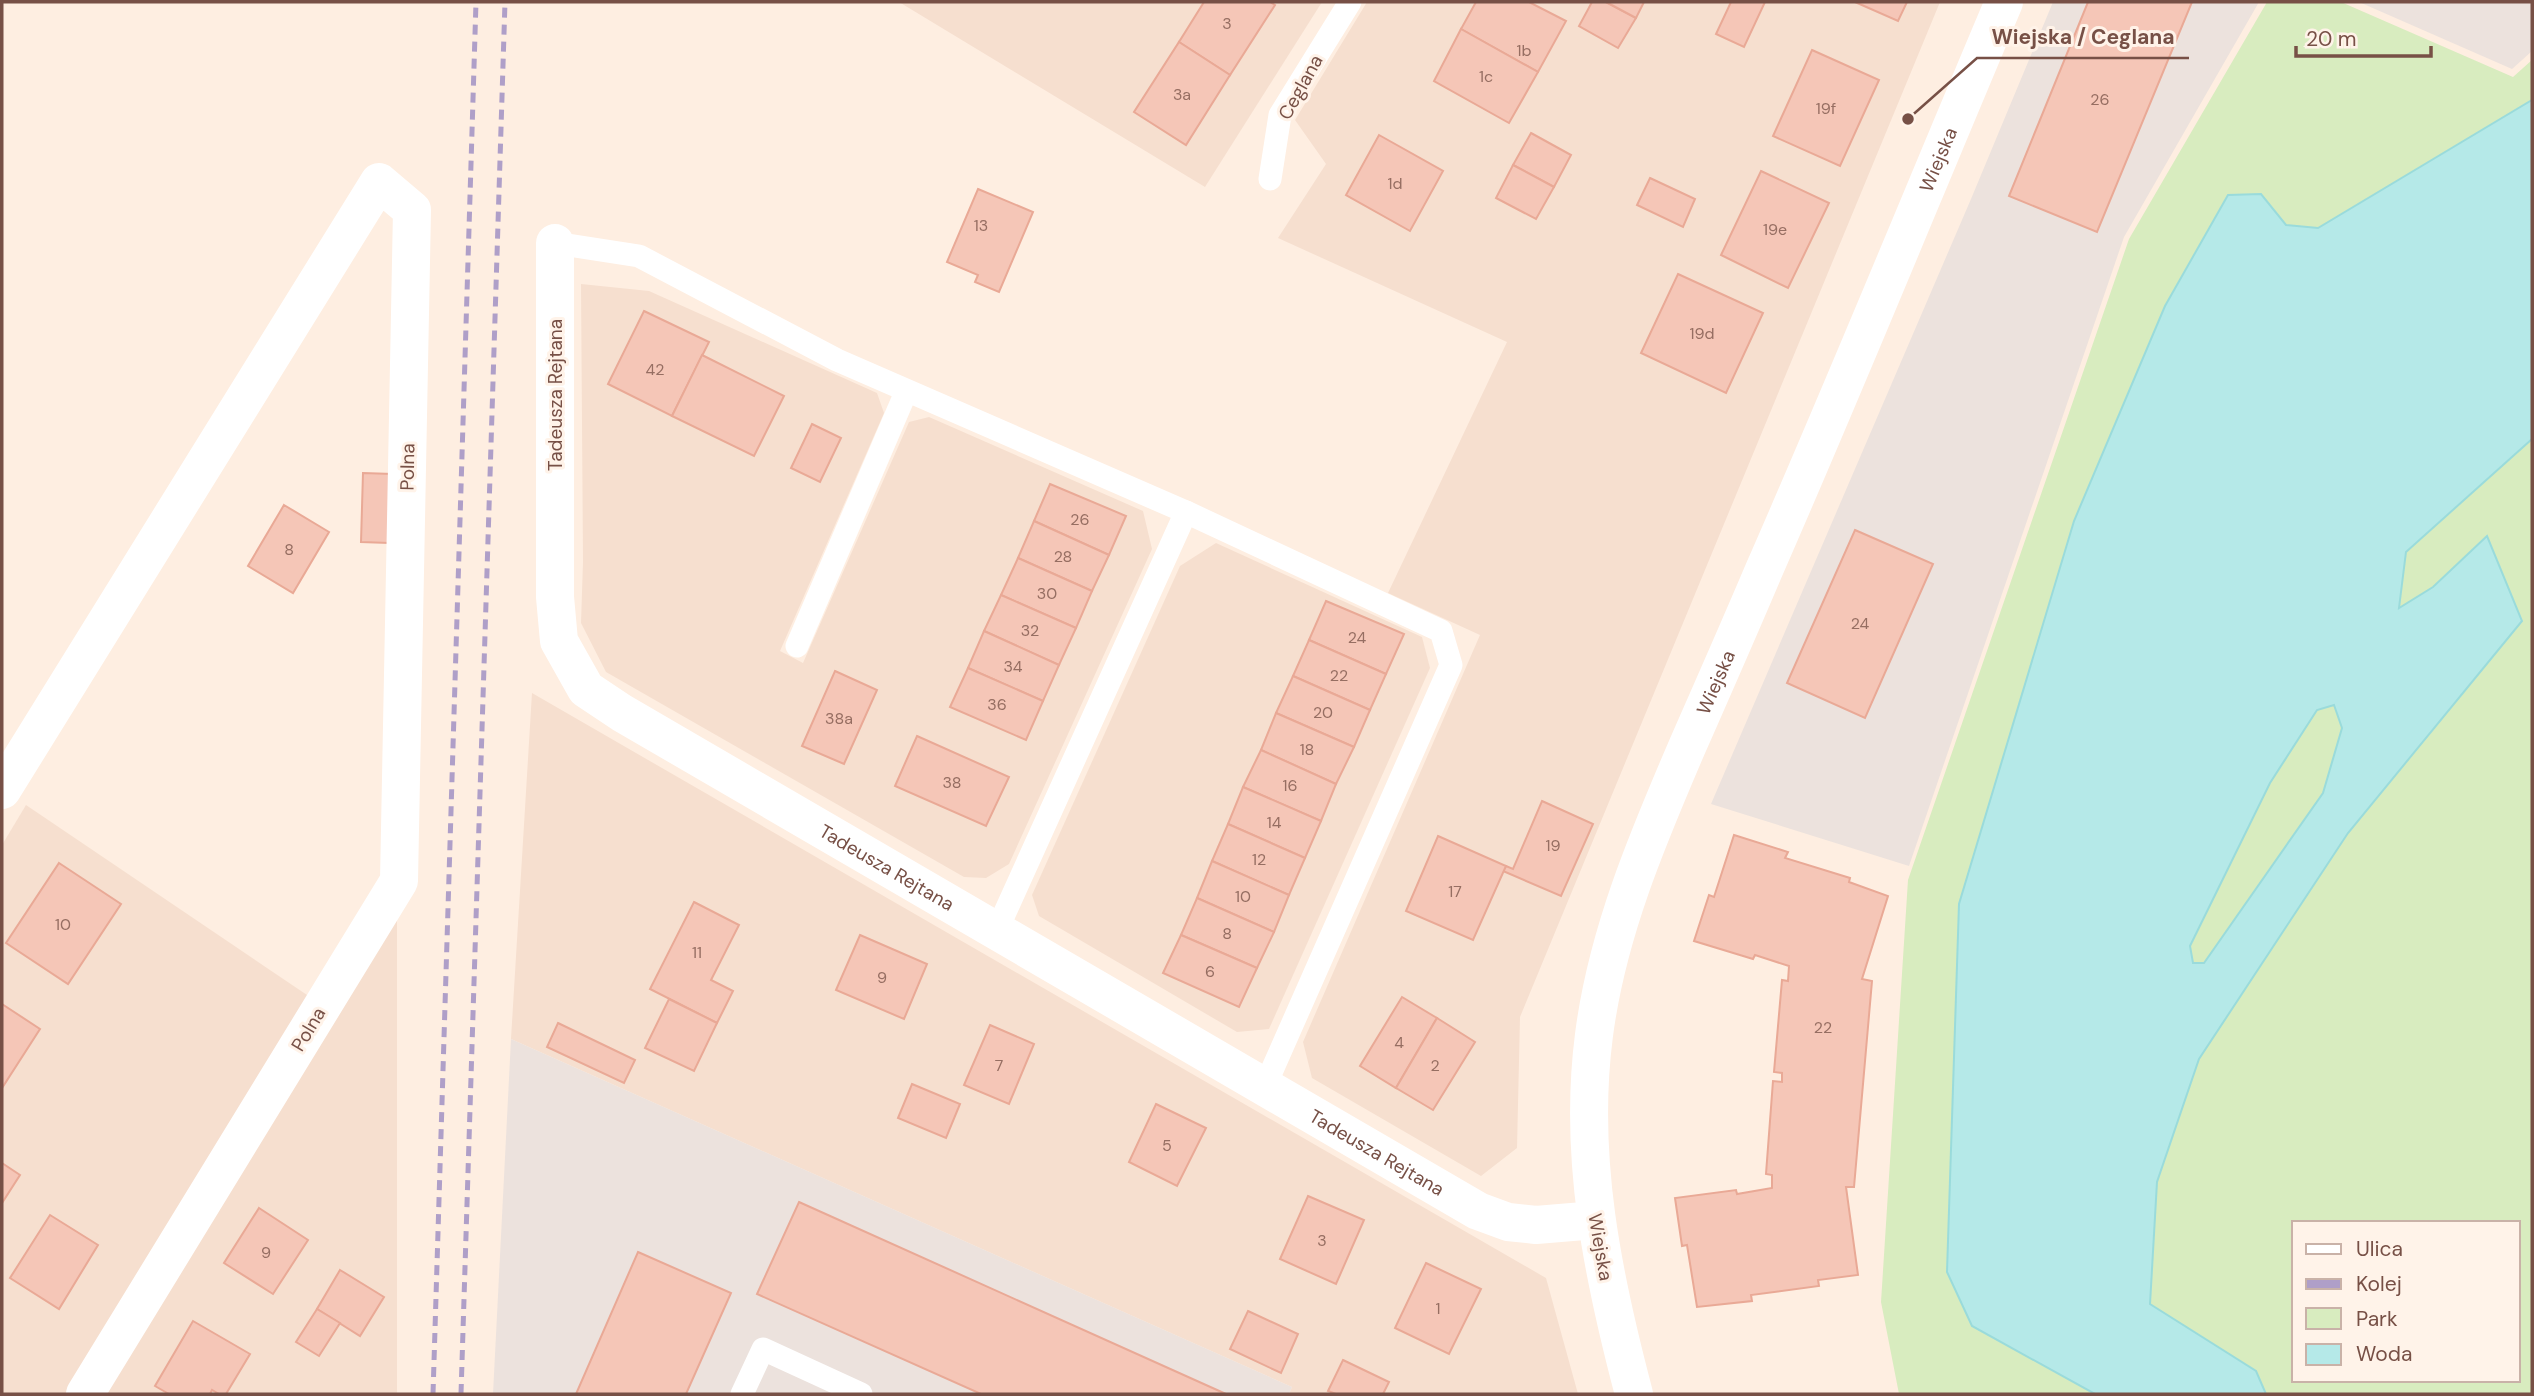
<svg xmlns="http://www.w3.org/2000/svg" width="2534" height="1396" font-family="'DM Sans',sans-serif">
<style>
.residential{fill:#f6dfcf}
.industrial{fill:#ece2dd}
.green{fill:#d8ecbf;fill-rule:evenodd}
.water{fill:#b5e9e8;stroke:#9adbdb;stroke-width:2;fill-rule:evenodd}
.building{fill:#f5c6b7;stroke:#e9a996;stroke-width:2}
.lines{fill:none;stroke-linecap:round;stroke-linejoin:round}
.service{stroke:#fff;stroke-width:23}
.minor{stroke:#fff;stroke-width:38}
.tertiary{stroke:#fff;stroke-width:38}
.rail{stroke:#af9fc8;stroke-width:5;stroke-dasharray:10 7;stroke-linecap:butt}
.labels{text-anchor:middle;stroke-width:6;stroke-linejoin:round;paint-order:stroke}
.number-label{font-size:16px;fill:#966e62}
.street-label{font-size:19px;fill:#775046;stroke:#fff3e9}
.leader{fill:none;stroke:#775046;stroke-width:2.5}
.callout-dot{fill:#775046;stroke:#fff3e9;stroke-width:2.5}
.callout-label{font-size:21px;text-anchor:middle;font-weight:bold;fill:#775046;stroke:#fff3e9;stroke-width:6;stroke-linejoin:round;paint-order:stroke}
</style>
<rect width="100%" height="100%" fill="#feeee1"/>
<g class="residential">
<path d="M899,2H1322L1205,187Z"/>
<path d="M1367,2H1940L1520,1017L1517,1148L1481,1176L1312,1078L1303,1042L1480,635L1388,593L1507,342L1278,238L1326,164L1295,120Z"/>
<path d="M581,284L649,291L877,393L884,413L780,651L803,663L909,422L929,417L1143,511L1152,549L1009,864L986,878L964,877L606,672L581,623L583,562Z"/>
<path d="M1216,543L1422,637L1430,668L1269,1029L1237,1032L1039,916L1032,895L1180,566Z"/>
<path d="M532,693L1546,1278L1578,1394H1289L1292,1387L511,1039Z"/>
<path d="M26,805L310,997L68,1394H2V845Z"/>
<path d="M397,919V1394H101Z"/>
</g>
<g class="industrial">
<path d="M2053,2H2259L2124,237L1909,866L1711,804L1971,199Z"/>
<path d="M2359,2H2532V51L2512,69Z"/>
<path d="M511,1039L1292,1387L1289,1394H493Z"/>
</g>
<g class="green">
<path d="M2267,2H2341L2513,77L2532,60V100L2318,228L2286,225L2261,194L2074,521L1959,905L1947,1272L1972,1326L2095,1394H1899L1881,1302L1908,880L2129,239Z"/>
<path d="M2532,439V1394H2266L2256,1371L2150,1304L2157,1182L2199,1059L2348,833L2486,536L2433,587L2399,609L2406,552ZM2294,1223H2518V1380H2294Z"/>
<path d="M2334,705L2342,728L2323,793L2204,963H2193L2190,947L2270,783L2317,710Z"/>
</g>
<path class="water" d="M2532,100V439L2406,552L2399,608L2433,587L2487,536L2522,621L2348,833L2199,1059L2157,1182L2150,1304L2256,1371L2266,1394H2095L1972,1326L1947,1272L1959,904L2074,521L2165,306L2228,195L2261,194L2286,225L2318,228ZM2334,705L2342,728L2323,793L2204,963H2193L2190,946L2270,783L2317,710Z"/>
<g class="building">
<path d="M1204,2H1270L1275,5L1230,75L1179,42Z"/>
<path d="M1476,2H1529L1566,21L1538,72L1461,29Z"/>
<path d="M1592,2H1606L1636,18L1618,48L1579,26Z"/>
<path d="M1606,2H1644L1636,18Z"/>
<path d="M1731,2H1765L1744,47L1716,34Z"/>
<path d="M1855,2H1907L1898,21Z"/>
<path d="M2088,2H2192L2097,232L2009,196Z"/>
<path d="M1461,29L1538,72L1509,123L1434,81Z"/>
<path d="M1179,42L1230,75L1186,145L1134,112Z"/>
<path d="M1812,50L1879,80L1840,166L1773,136Z"/>
<path d="M1531,133L1571,155L1554,187L1513,165Z"/>
<path d="M1379,135L1443,171L1410,231L1346,195Z"/>
<path d="M1513,165L1554,187L1536,219L1496,198Z"/>
<path d="M1761,171L1829,203L1788,288L1721,255Z"/>
<path d="M1650,178L1695,199L1683,227L1637,205Z"/>
<path d="M978,189L1033,212L999,292L975,282L978,275L947,262Z"/>
<path d="M1678,274L1763,313L1726,393L1641,353Z"/>
<path d="M644,311L709,342L672,416L608,384Z"/>
<path d="M702,355L784,396L754,456L672,416Z"/>
<path d="M812,424L841,438L820,482L791,468Z"/>
<path d="M363,473L392,474L389,543L361,542Z"/>
<path d="M1050,484L1126,516L1109,555L1034,521Z"/>
<path d="M284,505L329,532L293,593L248,566Z"/>
<path d="M1034,521L1109,555L1092,591L1018,558Z"/>
<path d="M1855,530L1933,564L1865,718L1787,683Z"/>
<path d="M1018,558L1092,591L1076,628L1001,595Z"/>
<path d="M1001,595L1076,628L1059,665L984,631Z"/>
<path d="M1326,601L1404,634L1386,674L1309,640Z"/>
<path d="M984,631L1059,665L1043,701L968,668Z"/>
<path d="M1309,640L1386,674L1370,710L1293,676Z"/>
<path d="M968,668L1043,701L1026,740L950,707Z"/>
<path d="M835,671L877,690L844,764L802,746Z"/>
<path d="M1293,676L1370,710L1354,747L1276,713Z"/>
<path d="M1276,713L1354,747L1336,784L1261,750Z"/>
<path d="M917,736L1009,777L986,826L895,786Z"/>
<path d="M1261,750L1336,784L1321,821L1243,787Z"/>
<path d="M1243,787L1321,821L1305,858L1228,824Z"/>
<path d="M1542,801L1593,824L1561,896L1503,871L1506,866L1513,869Z"/>
<path d="M1228,824L1305,858L1289,895L1212,861Z"/>
<path d="M1734,835L1788,852L1785,858L1850,878L1849,882L1888,896L1862,979L1872,981L1854,1187H1846L1858,1275L1818,1280L1819,1286L1751,1295L1752,1301L1697,1307L1687,1245L1682,1246L1675,1198L1736,1190L1737,1194L1772,1188V1175L1766,1174L1773,1081L1782,1082V1073L1774,1072L1782,980L1788,981L1789,966L1755,955L1753,959L1694,941L1709,895L1714,897Z"/>
<path d="M1438,836L1506,866L1473,940L1406,911Z"/>
<path d="M1212,861L1289,895L1274,932L1197,898Z"/>
<path d="M59,863L121,904L68,984L6,943Z"/>
<path d="M1197,898L1274,932L1257,968L1181,935Z"/>
<path d="M694,902L739,925L711,980L733,991L717,1023L650,989Z"/>
<path d="M860,935L927,964L904,1019L836,990Z"/>
<path d="M1181,935L1257,968L1239,1007L1163,973Z"/>
<path d="M1402,997L1437,1018L1396,1088L1360,1066Z"/>
<path d="M669,999L717,1023L694,1071L645,1048Z"/>
<path d="M2,1004L40,1029L2,1088Z"/>
<path d="M1437,1018L1475,1042L1433,1110L1396,1088Z"/>
<path d="M558,1023L635,1060L624,1083L547,1047Z"/>
<path d="M990,1025L1034,1044L1009,1104L964,1085Z"/>
<path d="M912,1084L960,1104L946,1138L898,1118Z"/>
<path d="M1156,1104L1206,1128L1177,1186L1129,1162Z"/>
<path d="M2,1163L20,1175L2,1203Z"/>
<path d="M1308,1196L1364,1220L1336,1284L1280,1259Z"/>
<path d="M799,1202L1226,1394H981L757,1294Z"/>
<path d="M259,1208L308,1240L273,1294L224,1263Z"/>
<path d="M50,1215L98,1245L59,1309L10,1278Z"/>
<path d="M638,1252L731,1293L686,1394H576Z"/>
<path d="M1426,1263L1481,1289L1449,1354L1395,1328Z"/>
<path d="M340,1270L384,1297L360,1336L317,1309Z"/>
<path d="M317,1309L340,1323L319,1356L296,1342Z"/>
<path d="M1248,1311L1298,1334L1281,1373L1230,1349Z"/>
<path d="M193,1321L250,1354L226,1394H219L212,1390L210,1394H169L155,1386Z"/>
<path d="M1343,1360L1389,1382L1383,1394H1336L1328,1391Z"/>
</g>
<g class="lines">
<g class="service">
<path d="M1270,179L1280,115L1350,2"/>
<path d="M555,243L639,256L837,360L1186,512L1441,631L1451,665L1265,1086"/>
<path d="M797,646L906,392"/>
<path d="M997,930L1186,512"/>
<path d="M742,1394L763,1349L861,1394"/>
</g>
<g class="minor">
<path id="s1" d="M555,243V597L559,641L586,689L622,713L1478,1211L1508,1222L1536,1225L1596,1220"/>
<path d="M2,790L379,182L412,210L399,881L85,1394"/>
</g>
<path class="tertiary" id="s2" d="M1634,1394C1603,1277 1578,1157 1594,1035C1607,934 1647,840 1687,747C1713,688 1739,629 1764,570C1847,381 1924,191 2004,2"/>
<g class="rail">
<path d="M433,1394L476,2"/>
<path d="M461,1394L505,2"/>
</g>
</g>
<g class="labels">
<g class="number-label">
<text x="1227" y="29">3</text>
<text x="1524" y="56">1b</text>
<text x="1486" y="82">1c</text>
<text x="1182" y="100">3a</text>
<text x="2100" y="105">26</text>
<text x="1826" y="114">19f</text>
<text x="1395" y="189">1d</text>
<text x="981" y="231">13</text>
<text x="1775" y="235">19e</text>
<text x="1702" y="339">19d</text>
<text x="655" y="375">42</text>
<text x="1080" y="525">26</text>
<text x="289" y="555">8</text>
<text x="1063" y="562">28</text>
<text x="1047" y="599">30</text>
<text x="1860" y="629">24</text>
<text x="1030" y="636">32</text>
<text x="1357" y="643">24</text>
<text x="1013" y="672">34</text>
<text x="1339" y="681">22</text>
<text x="997" y="710">36</text>
<text x="1323" y="718">20</text>
<text x="839" y="724">38a</text>
<text x="1307" y="755">18</text>
<text x="952" y="788">38</text>
<text x="1290" y="791">16</text>
<text x="1274" y="828">14</text>
<text x="1553" y="851">19</text>
<text x="1259" y="865">12</text>
<text x="1455" y="897">17</text>
<text x="1243" y="902">10</text>
<text x="63" y="930">10</text>
<text x="1227" y="939">8</text>
<text x="697" y="958">11</text>
<text x="1210" y="977">6</text>
<text x="882" y="983">9</text>
<text x="1823" y="1033">22</text>
<text x="1399" y="1048">4</text>
<text x="999" y="1071">7</text>
<text x="1435" y="1071">2</text>
<text x="1167" y="1151">5</text>
<text x="1322" y="1246">3</text>
<text x="266" y="1258">9</text>
<text x="1438" y="1314">1</text>
</g>
<g class="street-label">
<text transform="translate(1300 87) rotate(-61)" y="7">Ceglana</text>
<text dy="7" stroke="none"><textPath href="#s2" startOffset="1306">Wiejska</textPath></text>
<text transform="translate(555 395) rotate(-90)" y="7">Tadeusza Rejtana</text>
<text transform="translate(407 467) rotate(-89)" y="7">Polna</text>
<text dy="7" stroke="none"><textPath href="#s2" startOffset="738">Wiejska</textPath></text>
<text dy="7" stroke="none"><textPath href="#s1" startOffset="803">Tadeusza Rejtana</textPath></text>
<text transform="translate(308 1029) rotate(-59)" y="7">Polna</text>
<text dy="7" stroke="none"><textPath href="#s1" startOffset="1370">Tadeusza Rejtana</textPath></text>
<text transform="translate(1601 1247) rotate(80)" y="7">Wiejska</text>
</g>
</g>
<path class="leader" d="M1908 119L1977 58H2189"/>
<circle class="callout-dot" cx="1908" cy="119" r="7"/>
<g class="callout-label">
<text x="2083" y="44">Wiejska / Ceglana</text>
</g>
<rect width="2534" height="1396" fill="none" stroke="#775046" stroke-width="7"/>
<rect x="2292" y="1221" width="228" height="161" fill="#fff3e9" stroke="#c9b2a8" stroke-width="2"/>
<rect x="2306" y="1244" width="35" height="10" fill="#ffffff" stroke="#c9b2a8" stroke-width="2"/>
<text x="2356" y="1256" font-size="21" fill="#775046">Ulica</text>
<rect x="2306" y="1279" width="35" height="10" fill="#af9fc8" stroke="#c9b2a8" stroke-width="2"/>
<text x="2356" y="1291" font-size="21" fill="#775046">Kolej</text>
<rect x="2306" y="1308" width="35" height="21" fill="#d8ecbf" stroke="#c9b2a8" stroke-width="2"/>
<text x="2356" y="1326" font-size="21" fill="#775046">Park</text>
<rect x="2306" y="1344" width="35" height="21" fill="#b5e9e8" stroke="#c9b2a8" stroke-width="2"/>
<text x="2356" y="1361" font-size="21" fill="#775046">Woda</text>
<path d="M2296 46v10h135v-10" fill="none" stroke="#775046" stroke-width="3.5"/>
<text x="2306" y="46" font-size="21" fill="#775046" stroke="#fff3e9" stroke-width="5" paint-order="stroke">20 m</text>
</svg>
